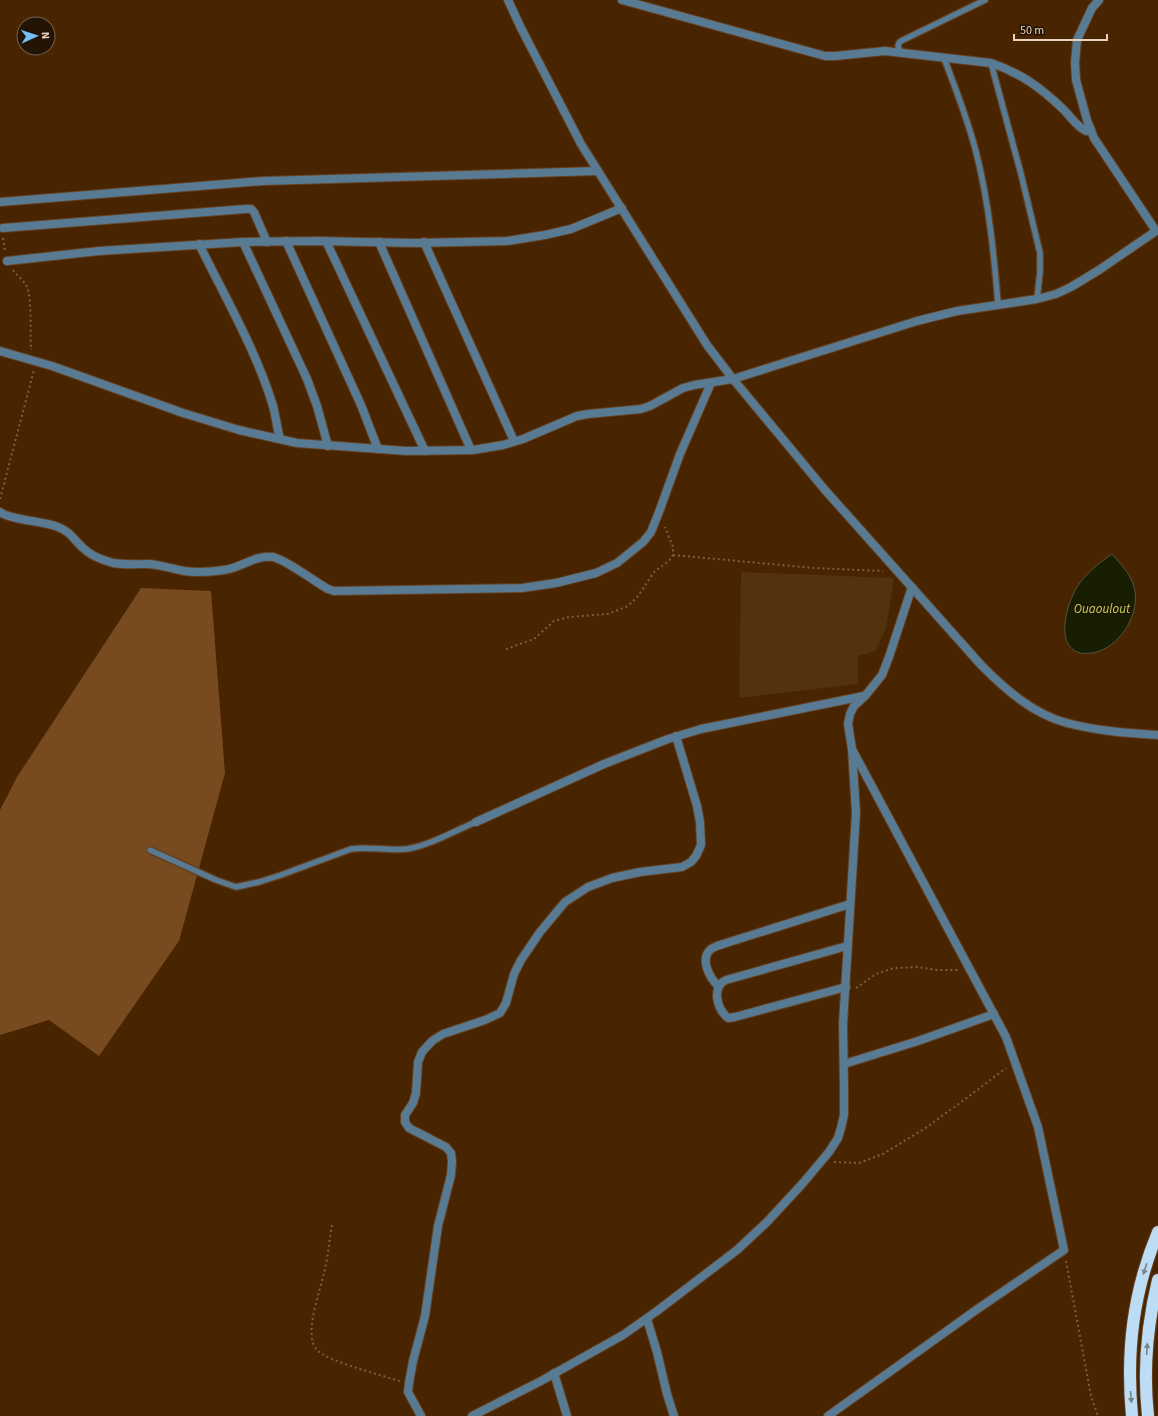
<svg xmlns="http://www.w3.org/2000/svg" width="1158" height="1416" font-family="'Source Sans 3',sans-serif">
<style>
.built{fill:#533210}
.green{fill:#784a1f}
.water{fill:#171e02;stroke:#56543b}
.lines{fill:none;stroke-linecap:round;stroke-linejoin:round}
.lane-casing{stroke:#63401f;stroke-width:8}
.street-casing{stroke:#63401f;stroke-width:10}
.highway-casing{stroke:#63401f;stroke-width:14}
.path{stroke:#7e5e3f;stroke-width:2;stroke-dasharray:2 3;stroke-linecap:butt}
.lane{stroke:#597a93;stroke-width:5.5}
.street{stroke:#597a93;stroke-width:8}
.highway{stroke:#bcddf5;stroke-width:12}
.oneway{fill:#778289}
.labels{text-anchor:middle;stroke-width:3;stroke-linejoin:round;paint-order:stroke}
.water-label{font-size:13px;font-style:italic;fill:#b7d359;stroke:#231305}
</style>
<rect width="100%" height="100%" fill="#492400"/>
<path class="built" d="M741,572L894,578L886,629L875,651L858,656V684L739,698Z"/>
<path class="green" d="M141,588L211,591L225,773L179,941L99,1056L49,1020L0,1035V810L17,777Z"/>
<path class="water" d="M1112,554C1122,566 1133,576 1135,592C1139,617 1118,649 1092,653C1089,653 1084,654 1080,653C1054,646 1067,603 1077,587C1085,574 1099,563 1112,554Z"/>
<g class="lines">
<g class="lane-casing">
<g id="lane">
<path d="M901,53L898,46L899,43L901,41L985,0"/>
<path d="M944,58C956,90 969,122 977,156C989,204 994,255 998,304"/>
<path d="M991,63L1021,174L1040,253V272L1037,299"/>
<path d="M150,850L216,880L236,887L259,882L281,875L351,849C369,846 388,851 407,849C431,845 454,831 476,822"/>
</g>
</g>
<g class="street-casing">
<g id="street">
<path d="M508,0L521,28L581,144L707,345L733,379L825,490L982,666C1006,690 1033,714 1067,723C1097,731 1128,733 1158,735"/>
<path d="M622,0L825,56H835L885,51L991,63C1021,73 1041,88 1063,109C1071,117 1076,126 1086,131L1091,130"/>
<path d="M0,202L263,181L598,171"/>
<path d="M3,228L245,209H251L254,212L267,242"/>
<path d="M286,241L361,405L378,449"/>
<path d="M326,241L425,451"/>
<path d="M243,242L307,379L317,406L328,446"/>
<path d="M379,242L471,450"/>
<path d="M424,242L514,441"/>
<path d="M199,244C224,295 257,352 273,406C276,417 277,428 280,439"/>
<path d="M7,261L99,251L243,242L317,241L416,243L507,241L545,235L571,229L622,208"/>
<path d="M0,351L52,366L183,413L239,430L297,443L407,451L473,450L503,445L523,439L577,416L588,414L641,409L650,406L683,388L694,385L733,379L917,321L957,311L1037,299L1056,294L1071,287L1099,270L1156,231L1094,138L1087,120L1076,80L1075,63L1077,40L1092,8L1099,0"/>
<path d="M0,512C10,520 44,521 58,527C71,532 74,540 83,548C91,556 102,560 113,563C125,565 137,564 149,564C161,565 173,569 184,571C197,573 211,572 224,570C242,568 253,555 273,557C285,559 315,582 328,589L334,591L522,588L556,583L596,573L617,563L643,542L651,532L659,512L680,454L711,383"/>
<path d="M476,822L604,764L668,739L701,729L864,696"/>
<path d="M718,986C710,978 699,959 711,949C714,947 719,945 723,944L850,904"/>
<path d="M846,987L735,1017L728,1018C717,1009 711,987 726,980L847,946"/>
<path d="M844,1064L918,1041L994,1014"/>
<path d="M647,1319L657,1352L667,1394L674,1416"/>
<path d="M554,1373L567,1416"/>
<path d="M421,1416L408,1392L409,1383L413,1361L425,1316L438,1226L451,1175L452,1161L451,1153L446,1147L409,1128L405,1122V1115L413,1103L416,1093L418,1062L422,1052L432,1041L443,1034L485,1020L500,1013L506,1003L514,974L521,960L540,932L565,902L588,887L612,878L640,872L682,867L691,862L696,856L701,845L700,822L697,806L676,736"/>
<path d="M472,1416L541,1381L623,1335L657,1311L737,1250L767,1222L803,1183L829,1152L838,1138L841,1128L844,1115V1088L843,1024L856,813L852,749L848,724L850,714L854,706L865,696L882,675L889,657L912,587"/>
<path d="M828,1416L976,1310L1064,1250L1038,1127L1006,1037L853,751"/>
</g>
</g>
<g class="highway-casing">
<g id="highway">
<path d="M1132,1416C1126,1351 1133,1292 1158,1232"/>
<path d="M1148,1416C1143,1370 1147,1325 1158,1280"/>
</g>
</g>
<g class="path">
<path d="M3,238L5,251"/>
<path d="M13,270C17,276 24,280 27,287C32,298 30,336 31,350"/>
<path d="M0,499L34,370"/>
<path d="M673,555L814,568L883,571"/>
<path d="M506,649L534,639L554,621L569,617L608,614L628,606L638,596L654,572L669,561L673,555V547L665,527"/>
<path d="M856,988L876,974L894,968L917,967L937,970H959"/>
<path d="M834,1162L859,1163L883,1154L927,1127L964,1100L1006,1068"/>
<path d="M332,1225C329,1241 328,1258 324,1273C320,1292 303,1335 317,1350C327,1361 383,1376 400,1381"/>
<path d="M1066,1261L1091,1396L1098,1416"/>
</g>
<use href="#lane" class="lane"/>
<use href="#street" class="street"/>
<use href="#highway" class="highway"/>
</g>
<defs><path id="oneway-solid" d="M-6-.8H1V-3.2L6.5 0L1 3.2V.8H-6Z"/></defs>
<g class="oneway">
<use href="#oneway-solid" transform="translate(1145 1269) rotate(108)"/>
<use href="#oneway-solid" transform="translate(1147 1349) rotate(-87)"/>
<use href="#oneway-solid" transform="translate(1131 1397) rotate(85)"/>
</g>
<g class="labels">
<g class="water-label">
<text x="1102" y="613">Ouaoulout</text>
</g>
</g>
<g transform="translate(36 36) rotate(87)"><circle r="19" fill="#231305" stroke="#735f4f"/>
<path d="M0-3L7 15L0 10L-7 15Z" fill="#74c0f6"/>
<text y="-6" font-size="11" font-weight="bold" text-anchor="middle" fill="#ead2bf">N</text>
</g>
<path d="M1014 34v6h93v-6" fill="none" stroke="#ead2bf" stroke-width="2"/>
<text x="1020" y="34" font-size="12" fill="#ead2bf" stroke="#231305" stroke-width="3" paint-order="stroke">50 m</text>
</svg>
